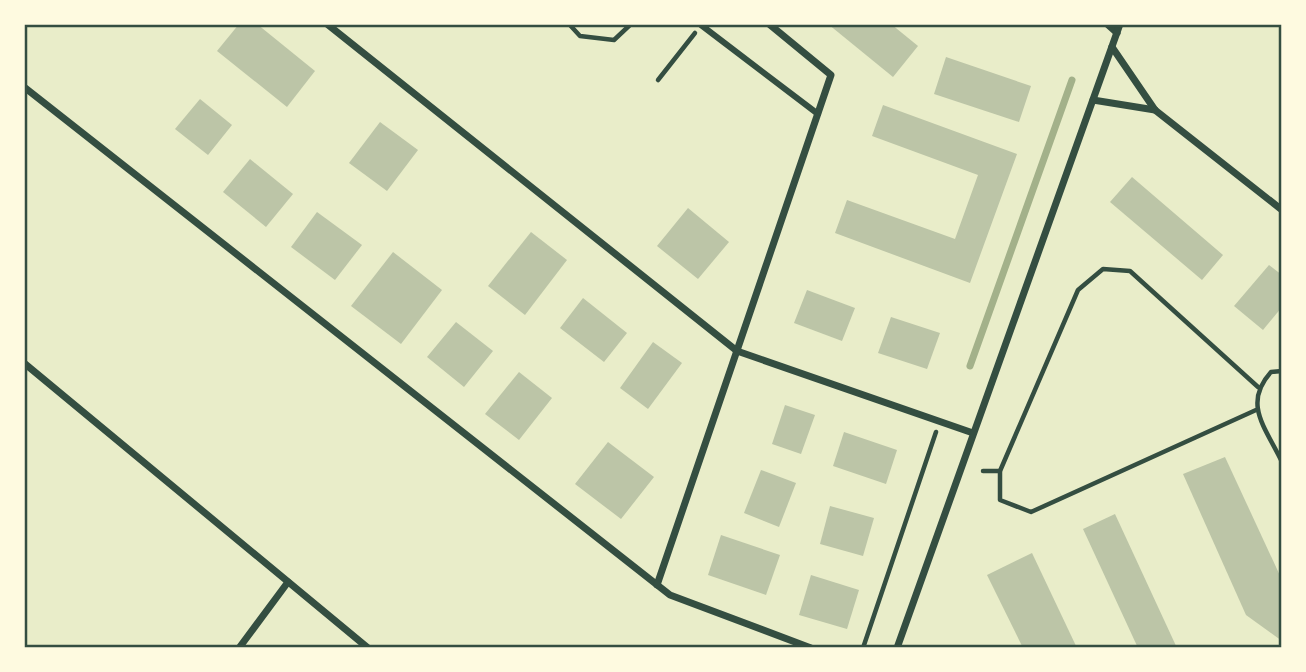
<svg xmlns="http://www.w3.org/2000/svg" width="1306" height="672" font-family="'Times New Roman',serif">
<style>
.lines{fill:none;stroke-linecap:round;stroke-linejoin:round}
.stream{stroke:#a3b18a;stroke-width:7}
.building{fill:#bcc5a7}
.path{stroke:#344e41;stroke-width:4.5}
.pedestrian{stroke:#344e41;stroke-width:6}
.minor{stroke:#344e41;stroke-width:7}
.neatline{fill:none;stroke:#344e41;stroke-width:2.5}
</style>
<rect width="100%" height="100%" fill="#e9edc9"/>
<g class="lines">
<path class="stream" d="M970,366L1072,80"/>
</g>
<g class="building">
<path d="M239,24H257L315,71L287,107L217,51Z"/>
<path d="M828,24H891L918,46L893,77Z"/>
<path d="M946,57L1031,86L1019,122L934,94Z"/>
<path d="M200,99L232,125L208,155L175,129Z"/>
<path d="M883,105L1017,154L970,283L835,233L847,200L955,239L978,175L872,136Z"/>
<path d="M380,122L418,150L387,191L349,163Z"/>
<path d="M250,159L293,194L266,227L223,192Z"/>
<path d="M1132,177L1223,255L1202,280L1110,202Z"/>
<path d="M688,208L729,242L698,279L657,246Z"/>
<path d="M317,212L362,245L335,280L291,247Z"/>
<path d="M531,232L567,260L525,315L488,286Z"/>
<path d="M393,252L442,290L401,344L351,306Z"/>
<path d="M1269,265L1282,275V307L1263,330L1234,306Z"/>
<path d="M807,290L855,308L842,341L794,323Z"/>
<path d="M583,298L627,333L604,362L560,328Z"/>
<path d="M891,317L940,333L927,369L878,353Z"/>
<path d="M456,322L493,351L464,387L427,357Z"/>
<path d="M653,342L682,363L648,409L620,388Z"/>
<path d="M519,372L552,398L519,440L485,414Z"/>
<path d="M785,405L815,415L801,454L772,444Z"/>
<path d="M844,432L897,450L886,484L833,466Z"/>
<path d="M608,442L654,477L621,519L575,484Z"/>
<path d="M1225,457L1282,580V641L1246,615L1183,474Z"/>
<path d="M761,470L796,483L779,527L744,513Z"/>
<path d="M830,506L874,518L863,556L820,544Z"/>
<path d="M1115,514L1177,648H1138L1083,529Z"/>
<path d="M721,535L780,555L766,595L708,575Z"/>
<path d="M1032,553L1077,648H1023L987,575Z"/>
<path d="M811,575L859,590L847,629L799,615Z"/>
</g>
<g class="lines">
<g class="path">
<path d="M569,24L580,36L614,40L631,24"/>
<path d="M658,80L695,33"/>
<path d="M1282,371L1271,372C1242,404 1266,428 1282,462"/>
<path d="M1256,410L1031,512L1000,500V471L1078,290L1103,269L1130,271L1258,387"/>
<path d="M983,471H1000"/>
<path d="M863,648L936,432"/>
</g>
<path class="pedestrian" d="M701,25L818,114"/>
<g class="minor">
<path d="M327,24L737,351L973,433"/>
<path d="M1107,24L1117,33"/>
<path d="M1112,47L1155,110L1282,210"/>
<path d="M24,87L670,595L811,648"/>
<path d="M1093,100L1155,110"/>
<path d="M24,363L368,648"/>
<path d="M657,585L831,75L769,24"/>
<path d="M239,648L288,582"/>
<path d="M897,648L1120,24"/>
</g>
</g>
<rect width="1306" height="672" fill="none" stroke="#fefae0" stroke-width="52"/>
<rect x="26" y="26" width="1254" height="620" class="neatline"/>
</svg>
